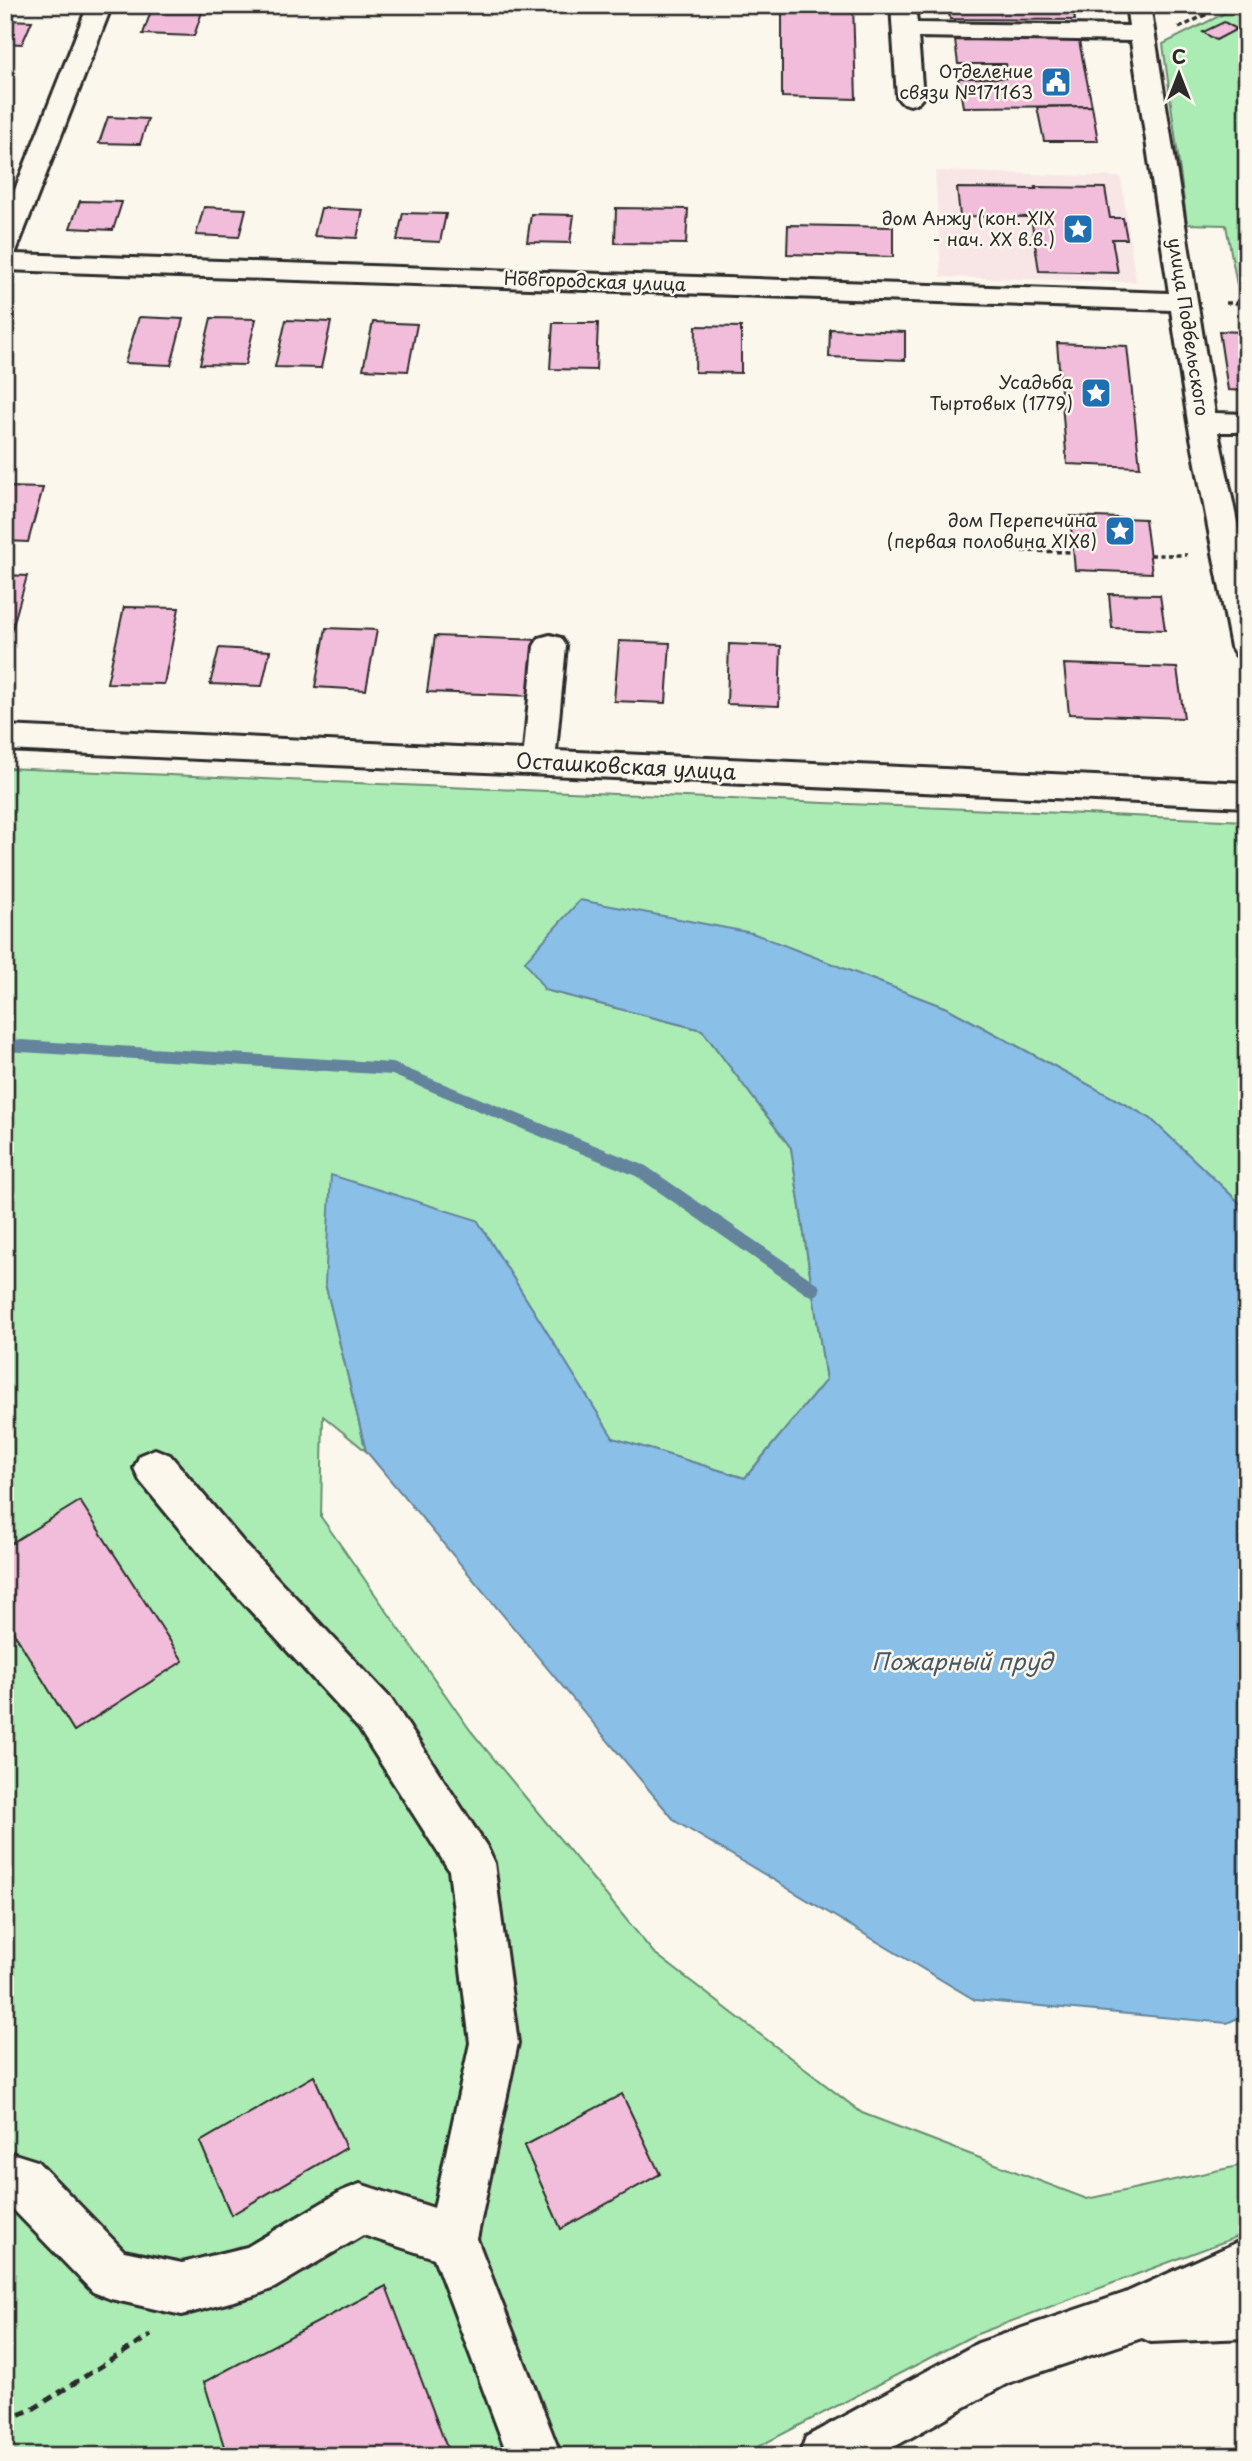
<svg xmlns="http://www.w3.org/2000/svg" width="1252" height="2461" font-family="'Playpen Sans',sans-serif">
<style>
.built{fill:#f8e6e7}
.green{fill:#abecb4;stroke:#6b8c70;stroke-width:2}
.water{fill:#8abfe7;stroke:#64849c;stroke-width:2}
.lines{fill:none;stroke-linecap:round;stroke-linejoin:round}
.stream{fill:#64849c;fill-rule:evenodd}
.building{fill:#f1bdda;stroke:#2b2b2b;stroke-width:2}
.minor-casing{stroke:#2b2b2b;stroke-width:6}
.path-far1{stroke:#2b2b2b;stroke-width:3.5;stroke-dasharray:5 3.5;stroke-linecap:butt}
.path{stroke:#2b2b2b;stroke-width:5;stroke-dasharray:9 6;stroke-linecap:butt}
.minor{fill:#fbf7ec;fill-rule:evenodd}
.labels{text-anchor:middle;stroke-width:5;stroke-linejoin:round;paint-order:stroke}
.far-poi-label{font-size:18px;fill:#2b2b2b;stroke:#fbf7ec;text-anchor:end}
.far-street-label{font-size:18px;fill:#2b2b2b;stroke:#fbf7ec}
.street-label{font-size:21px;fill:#2b2b2b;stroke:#fbf7ec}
.water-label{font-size:23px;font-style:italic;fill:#485763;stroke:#fbf7ec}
</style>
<rect width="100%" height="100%" fill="#fbf7ec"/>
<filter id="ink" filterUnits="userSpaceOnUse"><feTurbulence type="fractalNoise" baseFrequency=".0143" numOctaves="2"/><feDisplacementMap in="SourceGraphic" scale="14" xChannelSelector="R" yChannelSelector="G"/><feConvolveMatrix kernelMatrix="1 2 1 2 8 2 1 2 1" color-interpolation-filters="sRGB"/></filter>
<g filter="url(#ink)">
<path class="built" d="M935,171L1121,177L1136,282L941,277Z"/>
<g class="green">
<path d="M1241,5H1247V340L1226,225L1187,224L1163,44Z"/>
<path d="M5,768L1247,821V1210L1150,1118L949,1009L752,933L545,990L702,1030L791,1148L826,1380L745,1478L613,1438L477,1220L325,1283L366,1451L323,1416L321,1517L470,1730L653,1952L862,2113L1087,2199L1247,2164V2233L972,2336L740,2456H5Z"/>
</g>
<path class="water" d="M580,900L752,933L949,1009L1150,1118L1247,1210V2014L1227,2023L975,2000L675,1821L366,1451L325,1283L331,1175L477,1220L613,1438L745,1478L826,1380L791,1148L702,1030L545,990L525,961Z"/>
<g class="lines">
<path class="stream" d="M5,1039L393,1063L646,1166L818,1284L820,1289L818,1294L812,1296L806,1294L636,1176L392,1075L5,1051Z"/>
</g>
<g class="building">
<path d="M782,5H853L856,99L782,97Z"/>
<path d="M948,5H1073L1075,20L950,19Z"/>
<path d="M151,11L202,12L194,36L143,34Z"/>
<path d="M5,20L32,21L22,44L5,43Z"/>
<path d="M1224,22L1237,29L1216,40L1203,32Z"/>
<path d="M955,40L1079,41L1092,106L963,107L958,78H1009L1006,64H958Z"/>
<path d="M1092,106L1098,141H1044L1037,107Z"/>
<path d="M108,117L148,119L140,144L99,143Z"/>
<path d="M1035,187L1105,188L1110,218H1123L1127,239H1112L1118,273L1039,271L1031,217L960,216L957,188L1036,189Z"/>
<path d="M80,201L122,202L113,230L70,228Z"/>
<path d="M204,207L246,209L239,237L196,235Z"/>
<path d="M321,208L363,210L357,238L314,236Z"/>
<path d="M616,208L688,209L686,244L615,243Z"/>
<path d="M403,213L446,214L440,242L397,240Z"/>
<path d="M531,214L574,215L570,243L527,242Z"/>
<path d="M788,225L893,227V257L787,254Z"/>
<path d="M139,317L183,319L171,365L125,363Z"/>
<path d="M211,318L256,319L245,365L200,364Z"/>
<path d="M286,320L331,322L321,368L275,367Z"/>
<path d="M373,322L417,324L408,371L363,369Z"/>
<path d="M553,323H598L596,370L550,369Z"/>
<path d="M696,326L741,327V373L695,372Z"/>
<path d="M830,329L905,332V360L829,357Z"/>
<path d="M1219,331L1242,332L1247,361V391L1228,390Z"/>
<path d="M1057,343L1127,346L1140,467L1067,464Z"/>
<path d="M5,487L43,488L28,542L5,541Z"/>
<path d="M1070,516L1145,519L1152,573L1075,570Z"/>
<path d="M5,575L27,576L5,654Z"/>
<path d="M1109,594L1160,595L1165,630L1112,628Z"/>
<path d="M124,607L179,608L164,684L107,683Z"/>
<path d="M326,628L377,630L366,690L315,687Z"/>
<path d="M435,636L541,640L535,696L427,692Z"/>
<path d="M619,641L670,643L666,703L614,701Z"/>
<path d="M729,644L781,646L779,706L727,704Z"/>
<path d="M219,648L270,651L262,686L210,684Z"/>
<path d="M1064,664L1177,668L1184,718L1069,714Z"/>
<path d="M80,1501L183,1661L74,1731L5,1618V1547Z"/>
<path d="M314,2076L346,2148L231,2215L200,2142Z"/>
<path d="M622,2094L660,2174L561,2229L524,2146Z"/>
<path d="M386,2286L450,2456H227L204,2382Z"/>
</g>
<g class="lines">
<g class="minor-casing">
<g id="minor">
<path d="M88,5H112L15,254L1169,293L1131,41L918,37L923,97L919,102L910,105L901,102L897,97L891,5H915L917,23L1129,26L1126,5H1150L1215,413L1247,414V432H1218L1247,569V658L1236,655L1231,647L1188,422L1171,310L5,270V215Z"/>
<path d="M550,635L561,638L566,646L556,751L1247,783V807L5,750V726L524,750L534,646L539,638Z"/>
<path d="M155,1449L170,1455L244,1543L391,1699L487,1847L494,1863L518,2043L477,2239L561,2456H508L434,2258L363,2235L274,2288L256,2295L182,2315L111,2299L93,2292L5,2201V2151L37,2161L124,2251L182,2263L247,2247L342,2191L360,2184L434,2208L470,2043L449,1870L359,1729L214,1571L140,1481L134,1468L140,1455Z"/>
<path d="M1247,2238V2338L1151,2342L1142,2338L1008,2383L878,2456H799L806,2437L978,2343L1125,2293Z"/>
</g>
</g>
<g class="path-far1">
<path d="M1179,28L1225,5"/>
<path d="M1226,303H1247"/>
<path d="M1022,551L1074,552"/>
<path d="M1150,555H1187"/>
</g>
<path class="path" d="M5,2420L33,2409L151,2335"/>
<use href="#minor" class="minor"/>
</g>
</g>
<defs>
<g id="civic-square" transform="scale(1.575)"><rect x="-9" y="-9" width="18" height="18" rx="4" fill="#1f6fb2" stroke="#fbf7ec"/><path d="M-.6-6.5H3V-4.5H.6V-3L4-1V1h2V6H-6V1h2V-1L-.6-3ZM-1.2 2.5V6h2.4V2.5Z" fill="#fff"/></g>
<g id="sight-square" transform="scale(1.575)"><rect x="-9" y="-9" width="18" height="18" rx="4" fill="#1f6fb2" stroke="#fbf7ec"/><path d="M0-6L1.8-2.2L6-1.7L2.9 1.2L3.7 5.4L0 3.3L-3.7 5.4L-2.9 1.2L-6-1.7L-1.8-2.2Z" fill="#fff"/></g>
</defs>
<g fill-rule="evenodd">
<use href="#civic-square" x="1056" y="82"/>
<use href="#sight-square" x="1078" y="229"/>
<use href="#sight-square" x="1096" y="393"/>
<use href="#sight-square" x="1120" y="531"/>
</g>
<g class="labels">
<g class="far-poi-label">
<text x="1033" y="78">Отделение<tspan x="1033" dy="21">связи №171163</tspan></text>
<text x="1055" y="225">дом Анжу (кон. XIX<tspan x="1055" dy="21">- нач. XX в.в.)</tspan></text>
<text x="1073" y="389">Усадьба<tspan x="1073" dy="21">Тыртовых (1779)</tspan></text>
<text x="1097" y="527">дом Перепечина<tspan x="1097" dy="21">(первая половина XIXв)</tspan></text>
</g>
<g class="far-street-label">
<text transform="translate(595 282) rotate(2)" y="6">Новгородская улица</text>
<text transform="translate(1188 327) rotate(81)" y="6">улица Подбельского</text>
</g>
<g class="street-label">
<text transform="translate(626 767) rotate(3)" y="7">Осташковская улица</text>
</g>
<g class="water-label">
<text x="962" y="1670">Пожарный пруд</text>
</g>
</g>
<rect width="1252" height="2461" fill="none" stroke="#fbf7ec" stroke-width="28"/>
<rect x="14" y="14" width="1224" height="2433" fill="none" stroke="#2b2b2b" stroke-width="2.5" filter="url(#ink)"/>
<g transform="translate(1179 74)" stroke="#fbf7ec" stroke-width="5" paint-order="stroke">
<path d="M0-5L12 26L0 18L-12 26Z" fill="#2b2b2b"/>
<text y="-10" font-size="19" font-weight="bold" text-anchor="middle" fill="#2b2b2b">С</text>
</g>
</svg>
